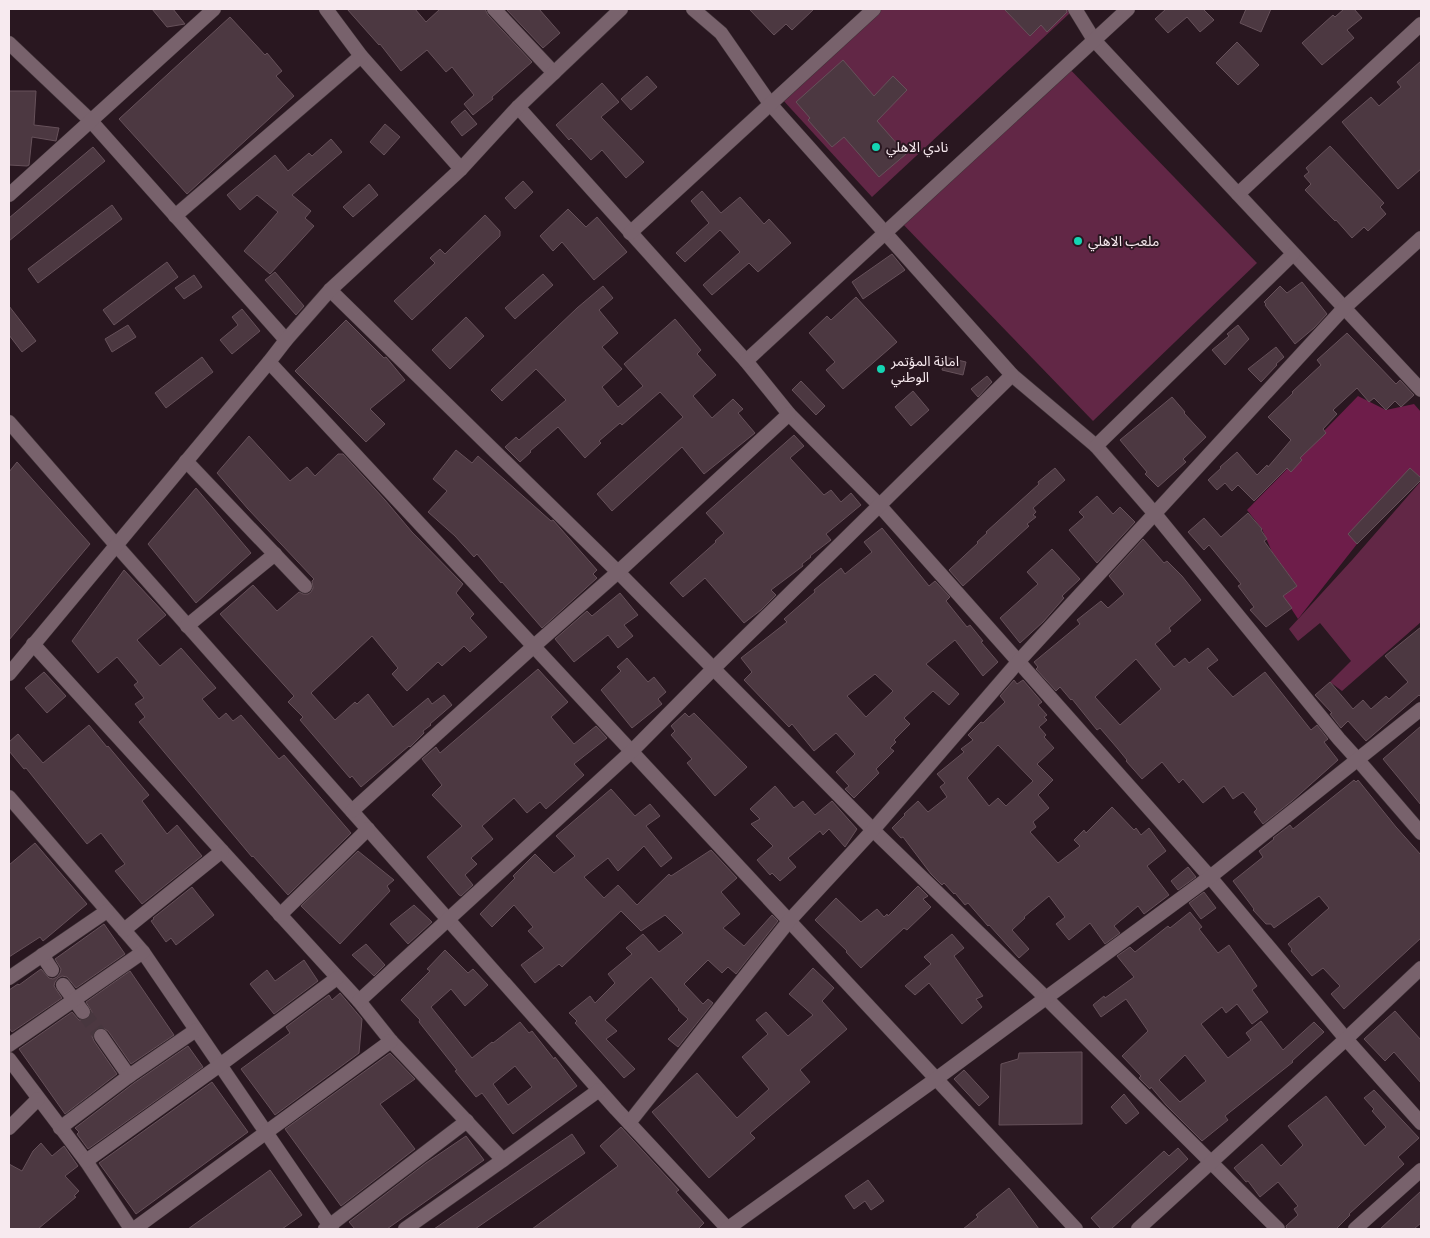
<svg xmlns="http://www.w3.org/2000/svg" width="1430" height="1238" font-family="Ubuntu,'Noto Sans Arabic',sans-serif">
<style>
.green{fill:#622746}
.forest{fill:#6e1d4a}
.building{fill:#4c3841;stroke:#66515a;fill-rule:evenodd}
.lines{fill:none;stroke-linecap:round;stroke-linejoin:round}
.minor-tunnel{stroke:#48373f;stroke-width:14;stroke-dasharray:14 7;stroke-linecap:butt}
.minor-casing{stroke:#3f3237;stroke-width:15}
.minor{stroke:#78626c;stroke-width:14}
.poi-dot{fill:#14d5b3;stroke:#291720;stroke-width:2}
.labels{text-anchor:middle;stroke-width:4;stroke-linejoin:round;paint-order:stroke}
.poi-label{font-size:14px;fill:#f7eaef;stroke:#291720;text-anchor:start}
</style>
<rect width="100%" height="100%" fill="#291720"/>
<g class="green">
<path d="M882,9H1069L1071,12L872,197L781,98Z"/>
<path d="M1062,61L1257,263L1093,421L898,219Z"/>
<path d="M1421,481V622L1342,691L1330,682L1351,661L1320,623L1298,641L1289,629L1353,559Z"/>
</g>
<path class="forest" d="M1358,396L1386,410L1414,404L1421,412V478L1410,468L1357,544L1298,619L1283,596L1297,586L1272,552L1262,529L1247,510Z"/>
<g class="building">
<path d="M152,9H173L185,24L167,27Z"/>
<path d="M347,9H415L426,22L440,9H485L488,15L532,62L492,97L493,99L473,115L464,104L474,95L452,67L446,72L427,50L401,71L380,44L379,45Z"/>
<path d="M506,9H539L560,33L543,48Z"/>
<path d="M749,9H814L792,30L786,24L774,35Z"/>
<path d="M1004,9H1066L1067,12L1047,32L1041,25L1030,36Z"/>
<path d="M1166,9H1203L1214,20L1200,32L1187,17L1168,33L1155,19Z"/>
<path d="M1246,9H1271L1261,32L1240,23Z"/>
<path d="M1344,9H1354L1362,18L1347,30L1354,38L1322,65L1302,43L1333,15L1335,17Z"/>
<path d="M230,17L265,55L267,53L282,71L276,76L294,96L187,194L119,119Z"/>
<path d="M1237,42L1259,65L1238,85L1216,63Z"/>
<path d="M843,60L874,96L893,76L907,90L877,121L906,154L879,177L844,137L832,147L808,120L810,118L796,102Z"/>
<path d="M1421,61V169L1398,189L1342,122L1371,97L1379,106L1401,87L1397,82Z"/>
<path d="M647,76L657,87L631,110L621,99Z"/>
<path d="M602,83L619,102L601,117L644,162L626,178L602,150L591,160L571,138L569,140L556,125Z"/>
<path d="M9,91H36L34,125L59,128L56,141L32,137L29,165L27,166L9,165Z"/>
<path d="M465,110L477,124L462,136L451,122Z"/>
<path d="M385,124L400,137L384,155L370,142Z"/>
<path d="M331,139L342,152L292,195L311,211L305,218L314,226L270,274L244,251L278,212L257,195L240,210L227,195L275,155L288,171L309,153L312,156Z"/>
<path d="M1330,146L1384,203L1380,207L1386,214L1368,231L1364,227L1352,238L1336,220L1335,221L1305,190L1311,184L1304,176L1309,172L1306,168Z"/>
<path d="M93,147L105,161L9,241V218Z"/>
<path d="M523,181L533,192L515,209L505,198Z"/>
<path d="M369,184L378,195L353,217L343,207Z"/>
<path d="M702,191L721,213L740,197L764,224L769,219L791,243L758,272L749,263L712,295L703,285L740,252L720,230L685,262L676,253L709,223L691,201Z"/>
<path d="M112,205L122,219L38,283L28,269Z"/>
<path d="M568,209L586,227L597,217L627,252L594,280L562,242L553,251L540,236Z"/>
<path d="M485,215L500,231V236L412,320L394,301L435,263L430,258L440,249L445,254Z"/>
<path d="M892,254L905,270L863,299L852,282Z"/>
<path d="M167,262L178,277L114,325L103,310Z"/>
<path d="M275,272L304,306L296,315L265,280Z"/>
<path d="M543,274L553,285L515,319L505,308Z"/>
<path d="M194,275L202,287L184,299L175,288Z"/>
<path d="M1302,282L1327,314L1314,328L1295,344L1265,305L1266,304L1264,302L1280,286L1287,293Z"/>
<path d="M603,286L613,298L599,310L618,333L602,347L622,369L602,387L618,407L643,386L624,364L675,319L701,350L697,354L716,375L693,396L712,418L733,399L743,409L738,413L755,433L704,474L682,447L612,511L597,494L683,417L660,392L622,425L620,423L599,441L601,443L585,458L558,427L530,451L531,452L520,462L505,447L516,437L519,440L566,400L536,369L502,401L491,390L577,308Z"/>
<path d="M856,297L897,342L843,389L826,370L835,362L809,333L827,316L831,320Z"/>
<path d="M9,306L36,341L22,352L9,335Z"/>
<path d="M242,309L260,331L232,354L220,340L238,325L232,317Z"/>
<path d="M466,317L484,336L450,369L432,350Z"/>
<path d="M346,320L384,358L386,357L405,380L370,409L385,424L366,442L295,371Z"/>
<path d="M128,325L136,337L112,352L105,339Z"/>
<path d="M1238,325L1249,339L1225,365L1212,350L1229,336L1227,334Z"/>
<path d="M1347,333L1396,384L1400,380L1414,395L1401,407L1395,401L1386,410L1374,398L1369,402L1357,388L1333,410L1337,414L1323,429L1326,433L1300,458L1302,460L1291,472L1287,468L1254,501L1238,485L1232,491L1225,483L1217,490L1208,480L1221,468L1220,467L1237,452L1257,475L1267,465L1268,467L1291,440L1268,417L1293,393L1292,392L1321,365L1317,360Z"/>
<path d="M1276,347L1284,357L1276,364L1277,365L1261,382L1248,369Z"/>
<path d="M202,357L213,372L166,408L155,393Z"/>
<path d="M945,357L966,362L963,375L942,370Z"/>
<path d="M987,376L992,382L978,397L971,389Z"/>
<path d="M801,381L825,406L816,415L792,390Z"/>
<path d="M913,391L929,410L911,426L895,407Z"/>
<path d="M1172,397L1185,412L1184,413L1206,437L1183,459L1186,462L1158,487L1145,474L1147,472L1120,440Z"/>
<path d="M794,435L804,446L790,458L824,495L831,490L841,502L851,493L861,505L826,534L831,540L810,556L811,557L802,564L803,566L771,590L776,595L761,610L744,623L705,578L683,597L670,583L716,542L715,541L724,533L706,513Z"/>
<path d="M249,436L290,481L307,467L315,476L338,454H343L385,500L412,532L463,584L456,593L474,614L470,618L487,637L470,652L464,646L442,666L438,662L407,691L392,674L398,668L372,636L311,693L335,720L355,702L357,704L368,694L393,727L428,698L432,704L444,695L452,705L430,724L431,725L423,731L424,733L410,747L409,746L361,787L352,776L350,778L300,720L303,717L288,702L294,696L220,614L253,585L277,611L299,592L303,594H308L311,592L313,588L312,581L314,579L248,509L217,473Z"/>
<path d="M456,450L472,463L478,456L551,521L553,520L597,570L593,574L597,578L542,628L502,582L501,583L477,554L474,557L455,536L428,512L447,491L433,479Z"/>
<path d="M17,462L90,544L9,640V472Z"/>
<path d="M1055,468L1065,480L1033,508L1036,512L1033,515L1036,517L1027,524L1029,526L963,586L949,570L978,543L977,542L987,533L986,532L1039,484L1038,482Z"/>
<path d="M1410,468L1421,478V480L1357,544L1348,534Z"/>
<path d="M196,488L251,553L196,603L148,544Z"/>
<path d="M1097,496L1113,514L1120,507L1135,522L1097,563L1069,530L1084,517L1079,512Z"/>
<path d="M1248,513L1262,529L1261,530L1267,539L1264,541L1297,586L1283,596L1292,608L1266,627L1250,610L1254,607L1238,586L1241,584L1209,545L1204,550L1188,532L1204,518L1221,537Z"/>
<path d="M882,528L929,586L935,581L950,597L946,601L967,627L970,625L983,641L981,642L998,662L983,676L955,640L926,664L959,694L949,705L933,691L904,718L910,724L894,740L896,742L890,748L894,751L876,769L879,773L854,798L845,789L849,786L836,772L855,754L836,733L814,751L792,724L789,727L744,680L752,672L741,658L787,622L784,619L815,592L814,590L841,568L845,574L872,552L864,542ZM875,674L893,691L866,717L847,696Z"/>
<path d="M1143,539L1164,563L1167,561L1182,576L1201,600L1169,628L1171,631L1155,644L1174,667L1185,658L1189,663L1208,648L1218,660L1207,668L1233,697L1265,672L1311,730L1317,725L1328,739L1324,742L1338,760L1292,801L1263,824L1254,812L1257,809L1243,792L1233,799L1224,786L1203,803L1183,779L1179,783L1162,762L1142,779L1126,761L1127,760L1118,749L1100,728L1097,730L1072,699L1071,700L1060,687L1056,691L1036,669L1038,667L1034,662L1080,624L1077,620L1101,601L1108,608L1124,594L1109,576ZM1136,659L1161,689L1120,725L1095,697Z"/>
<path d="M1052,549L1080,579L1062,596L1064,598L1043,622L1020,643L1000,618L1038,584L1027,572Z"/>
<path d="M124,570L166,615L137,640L160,666L181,648L216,688L202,699L219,719L226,713L233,721L241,715L279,759L284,755L351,833L288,895L253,856L252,857L139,722L145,717L135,704L144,698L134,685L138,682L117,657L98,673L72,641Z"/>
<path d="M620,593L638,615L624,625L633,636L618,648L608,635L574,662L555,639L587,611L592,616Z"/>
<path d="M1421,627V697L1419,695L1366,741L1348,721L1341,728L1330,714L1332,713L1315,695L1330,682L1353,709L1363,700L1371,709L1386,696L1389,699L1408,682L1385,656Z"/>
<path d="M627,658L648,682L654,677L666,692L658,699L662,704L632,728L601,690L621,671L617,667Z"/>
<path d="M538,669L568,702L551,717L574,744L596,726L607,738L574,764L584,775L546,809L540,802L527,813L514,798L482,826L493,839L471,858L477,864L465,875L473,885L461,896L459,895L427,857L462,826L432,795L442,785L422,759L436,747L440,753Z"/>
<path d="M44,672L66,696L47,713L25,688Z"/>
<path d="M1014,680L1017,684L1023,680L1042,702L1038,705L1047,715L1044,717L1047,720L1039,727L1046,735L1044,737L1054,748L1037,764L1053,780L1038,795L1049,808L1033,822L1036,827L1030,832L1058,863L1080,846L1074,840L1084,830L1086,833L1112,807L1134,830L1136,828L1141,835L1149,828L1166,851L1147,866L1169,895L1144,914L1138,906L1114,926L1120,933L1105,944L1090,923L1069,940L1056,924L1065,917L1049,896L1024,917L1025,918L1012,930L1029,949L1019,958L989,925L988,926L968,903L965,905L955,893L954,894L944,883L942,885L931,874L903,837L901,838L892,828L905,815L904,814L918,801L928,812L947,797L940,787L945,783L937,774L964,752L961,749L973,740L968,735L981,722L983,723L1005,702L1000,696ZM998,745L1033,781L1006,806L998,798L989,806L967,778Z"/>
<path d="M685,713L689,717L694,713L747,767L715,796L687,763L692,759L671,735L675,731L671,726Z"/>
<path d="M89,725L107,747L108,746L149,795L142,801L167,834L177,825L202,856L142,904L115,871L125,864L101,833L87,844L26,768L24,769L9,751V742L18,734L43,763Z"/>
<path d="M1421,726V805L1383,759Z"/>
<path d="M1354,780L1356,782L1358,780L1396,827L1421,855V938L1344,1009L1331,994L1340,986L1323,968L1312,976L1291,951L1292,949L1288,944L1329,908L1319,896L1274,928L1271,924H1266L1253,910L1254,909L1233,881L1263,857L1259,851L1274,839L1273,838L1290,825L1293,829Z"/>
<path d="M775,786L794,808L803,801L815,815L832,801L857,829L845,847L829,829L823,835L820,831L788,858L796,867L780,881L772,873L770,875L757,860L773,846L751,824L760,819L750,809Z"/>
<path d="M611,789L635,816L650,804L660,816L646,826L672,858L661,867L644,846L618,871L608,858L584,877L604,898L618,885L637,905L669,874L671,876L711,850L737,878L721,892L740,914L723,928L744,946L772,915L778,921L736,974L728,967L722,973L708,960L684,984L703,1004L708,999L713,1003L678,1047L668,1039L688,1019L678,1010L679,1009L651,977L605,1020L617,1031L606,1039L635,1069L624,1078L575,1023L577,1021L569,1013L590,996L595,1003L615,983L608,974L632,954L626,948L643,934L659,952L683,933L665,915L641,931L621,911L562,967L559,964L535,983L521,965L544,948L528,931L533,927L514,905L492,927L480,914L515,878L513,876L535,854L554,873L575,856L556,836Z"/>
<path d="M35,843L87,904L43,941L40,937L9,957V865Z"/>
<path d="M358,851L394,880L387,886L390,891L340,944L301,906Z"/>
<path d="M1188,867L1196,877L1178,890L1171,881Z"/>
<path d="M918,886L928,896L923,899L931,907L907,930L904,928L861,968L846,952L847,951L815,920L836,898L861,922L877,909L884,917L887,914L888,916Z"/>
<path d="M192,887L214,915L176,945L171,938L166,942L151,921L154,919L153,918Z"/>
<path d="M1204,892L1216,908L1201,919L1189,903Z"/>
<path d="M414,905L432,922L408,944L390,924Z"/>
<path d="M1190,912L1202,927L1199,929L1218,953L1229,945L1257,986L1252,990L1268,1012L1252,1024L1237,1004L1226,1013L1222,1007L1201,1024L1228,1058L1251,1040L1246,1033L1261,1021L1283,1050L1314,1022L1324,1032L1292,1061L1293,1062L1225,1116L1228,1120L1202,1141L1166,1105L1151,1087L1150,1089L1139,1078L1141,1076L1122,1056L1148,1031L1126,999L1101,1017L1093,1005L1104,996L1105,998L1134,977L1117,956L1130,947L1135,952L1168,926L1170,928ZM1185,1055L1206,1081L1180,1102L1159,1080Z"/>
<path d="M104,924L125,954L76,988L67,977L62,976L58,978L55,982L54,986L62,998L12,1032L9,1028V990L18,984L19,985L41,969L49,978L53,979L57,977L60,973L61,969L55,959Z"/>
<path d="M952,934L964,948L954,956L983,996L976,999L982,1007L962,1024L929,983L915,995L905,986L931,964L924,957Z"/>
<path d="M366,944L385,965L374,976L352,955Z"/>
<path d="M445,950L468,973L473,969L488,985L465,1006L451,989L431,1007L472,1058L492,1042L493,1043L520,1022L529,1033L532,1031L554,1059L555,1057L577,1086L513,1134L482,1093L476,1097L455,1071L457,1070L419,1022L420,1020L401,1000L430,971L427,969ZM515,1066L532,1087L508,1105L493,1084Z"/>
<path d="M304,960L318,981L274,1014L250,984L267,970L275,981Z"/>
<path d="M813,968L834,988L822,1001L847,1029L800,1070L810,1082L750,1133L755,1138L709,1178L652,1112L697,1073L737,1118L769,1089L742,1057L768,1034L756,1020L766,1012L788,1036L813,1015L789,994Z"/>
<path d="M130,971L174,1035L131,1064L108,1031L101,1027L96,1029L92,1036L94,1041L117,1074L65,1114L19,1049L72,1012L79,1020L84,1021L88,1019L91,1016L92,1012L86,1002Z"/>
<path d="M340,993L362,1019L359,1053L275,1115L241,1069L290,1033L286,1027L329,995L332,1000Z"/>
<path d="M1395,1011L1421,1040V1083L1394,1052L1385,1061L1364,1039Z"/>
<path d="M188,1046L203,1067L88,1149L77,1134L79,1132L75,1128L134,1083Z"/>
<path d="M1082,1052V1124L999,1125L1001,1064L1018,1059L1019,1053Z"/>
<path d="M390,1053L415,1079L380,1104L415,1149L341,1206L285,1129Z"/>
<path d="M964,1070L989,1097L979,1106L954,1079Z"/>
<path d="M212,1082L248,1132L136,1214L99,1163Z"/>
<path d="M1374,1090L1419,1138L1398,1157L1404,1164L1349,1214L1350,1215L1336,1229H1287L1286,1226L1298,1215L1294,1209L1298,1206L1278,1182L1260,1197L1248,1181L1246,1182L1234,1168L1262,1144L1281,1166L1303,1145L1288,1126L1326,1096L1365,1146L1386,1127L1372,1111L1374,1109L1364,1098Z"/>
<path d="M1124,1094L1139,1113L1126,1124L1111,1107Z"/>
<path d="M621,1127L679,1190L676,1192L704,1223L698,1229H532L618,1166L600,1146Z"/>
<path d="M572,1134L585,1153L475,1229H434Z"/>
<path d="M466,1136L484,1160L387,1229H355L349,1222L426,1163Z"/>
<path d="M41,1143L52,1156L64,1146L78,1166L65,1176L79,1191L74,1196L76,1197L38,1229H9V1164L22,1171L33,1151Z"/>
<path d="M1178,1148L1188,1159L1111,1229H1101L1091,1218L1164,1151L1169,1156Z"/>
<path d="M270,1170L302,1215L282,1229H188Z"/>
<path d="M868,1180L884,1201L871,1210L865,1201L854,1209L845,1196Z"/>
<path d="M1009,1188L1039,1229H963L978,1217L976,1215Z"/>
<path d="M1421,1191V1223L1414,1229H1380Z"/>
</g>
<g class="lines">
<path class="minor-tunnel" d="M83,1012L101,1036"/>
<g class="minor-casing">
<g id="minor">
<path d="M326,9L361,56L461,169"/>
<path d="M494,9L554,73"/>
<path d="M693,9L721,33L771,105L1012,375L1096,446L1155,514L1339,739L1358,760L1421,833"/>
<path d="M1075,9L1094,40L1421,390"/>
<path d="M9,43L90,120L286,340"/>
<path d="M518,107L746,361L789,414L880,506L1210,877L1346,1039L1421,1123"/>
<path d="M1238,194L1421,24"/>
<path d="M9,195L214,9"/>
<path d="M175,216L361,56"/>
<path d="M630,233L874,9"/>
<path d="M330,290L618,572L873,830L1046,998L1278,1229"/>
<path d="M746,361L1128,9"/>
<path d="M269,362L1076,1229"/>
<path d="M9,422L116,545L616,1109L728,1229"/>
<path d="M1096,446L1293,254"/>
<path d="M186,461L305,586"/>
<path d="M187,626L275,554"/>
<path d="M33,644L359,1001L391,1041L503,1160"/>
<path d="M9,674L269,362L286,340L330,290L461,169L518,107L621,9"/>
<path d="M9,797L143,952L332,1229"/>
<path d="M352,811L534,646L618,572L789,414"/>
<path d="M280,915L368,829"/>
<path d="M124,930L222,851"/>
<path d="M42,955L52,970"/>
<path d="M9,978L107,911"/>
<path d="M63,985L83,1012"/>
<path d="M359,1001L632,751L713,669L1012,375"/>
<path d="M101,1036L129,1076"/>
<path d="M9,1045L143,952"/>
<path d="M9,1059L86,1161L131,1229"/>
<path d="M629,1123L789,921L873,830L1018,662L1344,308L1421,238"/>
<path d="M9,1128L38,1099"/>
<path d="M60,1128L129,1076L196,1030"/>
<path d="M86,1161L220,1065L337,978"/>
<path d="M134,1229L391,1041"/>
<path d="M325,1229L467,1121"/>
<path d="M405,1229L503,1160L599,1090"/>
<path d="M727,1229L936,1079L1210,877L1421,709"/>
<path d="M1138,1229L1346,1039L1421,968"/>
<path d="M1355,1229L1421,1170"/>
</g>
</g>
<use href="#minor" class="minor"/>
</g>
<g class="poi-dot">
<circle cx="876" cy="147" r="5"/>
<circle cx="1078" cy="241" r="5"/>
<circle cx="881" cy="369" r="5"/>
</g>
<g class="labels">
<g class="poi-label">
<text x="886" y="152">نادي الاهلي</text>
<text x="1088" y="246">ملعب الاهلي</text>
<text x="891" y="366">امانة المؤتمر<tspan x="891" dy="16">الوطني</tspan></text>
</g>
</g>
<rect width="1430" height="1238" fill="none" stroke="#f7eaef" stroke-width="20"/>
</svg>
